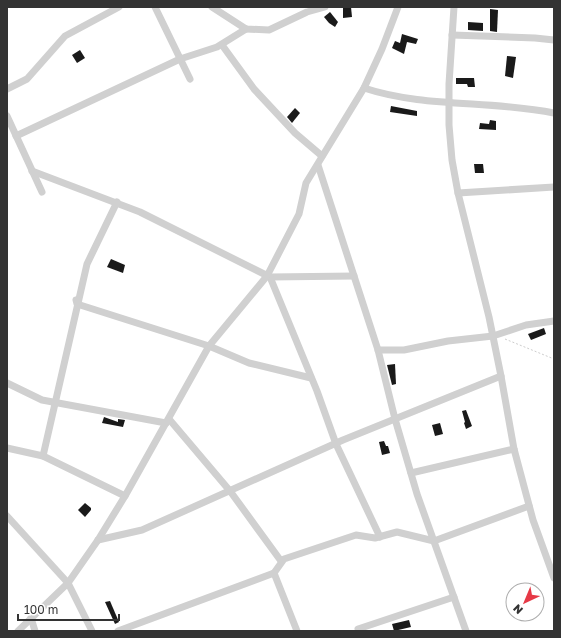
<svg xmlns="http://www.w3.org/2000/svg" width="561" height="638" font-family="'Golos Text',sans-serif">
<style>
.building{fill:#1a1a1a}
.lines{fill:none;stroke-linecap:round;stroke-linejoin:round}
.path{stroke:#cdcdcd;stroke-width:1;stroke-dasharray:2 2;stroke-linecap:butt}
.minor{stroke:#d0d0d0;stroke-width:7}
</style>
<rect width="100%" height="100%" fill="#fff"/>
<g class="building">
<path d="M343,7H351L352,17L343,18Z"/>
<path d="M490,9L498,10L497,32L490,31Z"/>
<path d="M330,12L338,22L335,27L329,23L324,17Z"/>
<path d="M468,22L483,23V31L468,30Z"/>
<path d="M402,34L418,39L416,44L407,42L404,54L392,48L395,41L400,43Z"/>
<path d="M80,50L85,58L77,63L72,55Z"/>
<path d="M507,56L516,57L513,78L505,76Z"/>
<path d="M456,78H474L475,87H468L467,84H456Z"/>
<path d="M391,106L417,111V116L390,112Z"/>
<path d="M295,108L300,113L292,123L287,117Z"/>
<path d="M490,120L496,121V130L479,129L480,123L489,124Z"/>
<path d="M474,164H483L484,173H475Z"/>
<path d="M111,259L125,265L123,273L107,267Z"/>
<path d="M544,328L546,334L531,340L528,334Z"/>
<path d="M395,364L396,384L392,385L387,365Z"/>
<path d="M466,410L472,426L466,429L464,423L465,422L462,411Z"/>
<path d="M104,417L118,422V419L125,420L123,427L102,423Z"/>
<path d="M440,423L443,434L435,436L432,425Z"/>
<path d="M384,441L386,446H388L390,453L382,455L379,442Z"/>
<path d="M85,503L91,508V510L85,517L78,510Z"/>
<path d="M110,601L119,622L115,624L105,602Z"/>
<path d="M409,620L411,627L394,631L392,624Z"/>
</g>
<g class="lines">
<path class="path" d="M505,339L554,359"/>
<g class="minor">
<path d="M155,7L190,79"/>
<path d="M212,7L246,29L269,30L307,12L325,7"/>
<path d="M454,7L449,84V125L452,160L458,193L489,317L501,376L514,449L533,520L554,578"/>
<path d="M452,35L535,38L554,40"/>
<path d="M222,45L254,89L295,133L322,156"/>
<path d="M364,88C424,108 492,100 554,113"/>
<path d="M7,89L27,79L65,36L119,7"/>
<path d="M7,116L42,192"/>
<path d="M16,136L180,59L217,47L246,29"/>
<path d="M318,165L378,350L395,419L417,494L466,631"/>
<path d="M32,171L140,212L270,277L354,276"/>
<path d="M458,193L554,187"/>
<path d="M270,277L317,391L336,444L380,537"/>
<path d="M76,300L77,304L209,346L249,363L311,378"/>
<path d="M378,350H404L448,341L493,336L526,325L554,321"/>
<path d="M7,383L42,400L166,423"/>
<path d="M169,419L230,491L281,561"/>
<path d="M7,448L43,456L125,496"/>
<path d="M43,456L87,264L117,202"/>
<path d="M411,473L514,449"/>
<path d="M7,516L68,583L92,631"/>
<path d="M98,540L142,530L343,440L501,376"/>
<path d="M274,573L297,631"/>
<path d="M31,618L35,631"/>
<path d="M358,629L454,597"/>
<path d="M18,631L68,583L98,540L125,496L209,346L267,276L299,214L306,183L364,88L382,49L398,7"/>
<path d="M118,631L274,573L284,559L356,535L375,538L397,532L434,541L529,506"/>
</g>
</g>
<rect width="561" height="638" fill="none" stroke="#333333" stroke-width="16"/>
<g transform="translate(525 602) rotate(224)"><circle r="19" fill="#ffffff" stroke="#adadad"/>
<path d="M0-3L7 15L0 10L-7 15Z" fill="#e63946"/>
<text y="-6" font-size="11" font-weight="bold" text-anchor="middle" fill="#333333">N</text>
</g>
<path d="M18 614v6h101v-6" fill="none" stroke="#333333" stroke-width="2"/>
<text x="24" y="614" font-size="12" fill="#333333" stroke="#ffffff" stroke-width="3" paint-order="stroke">100 m</text>
</svg>
